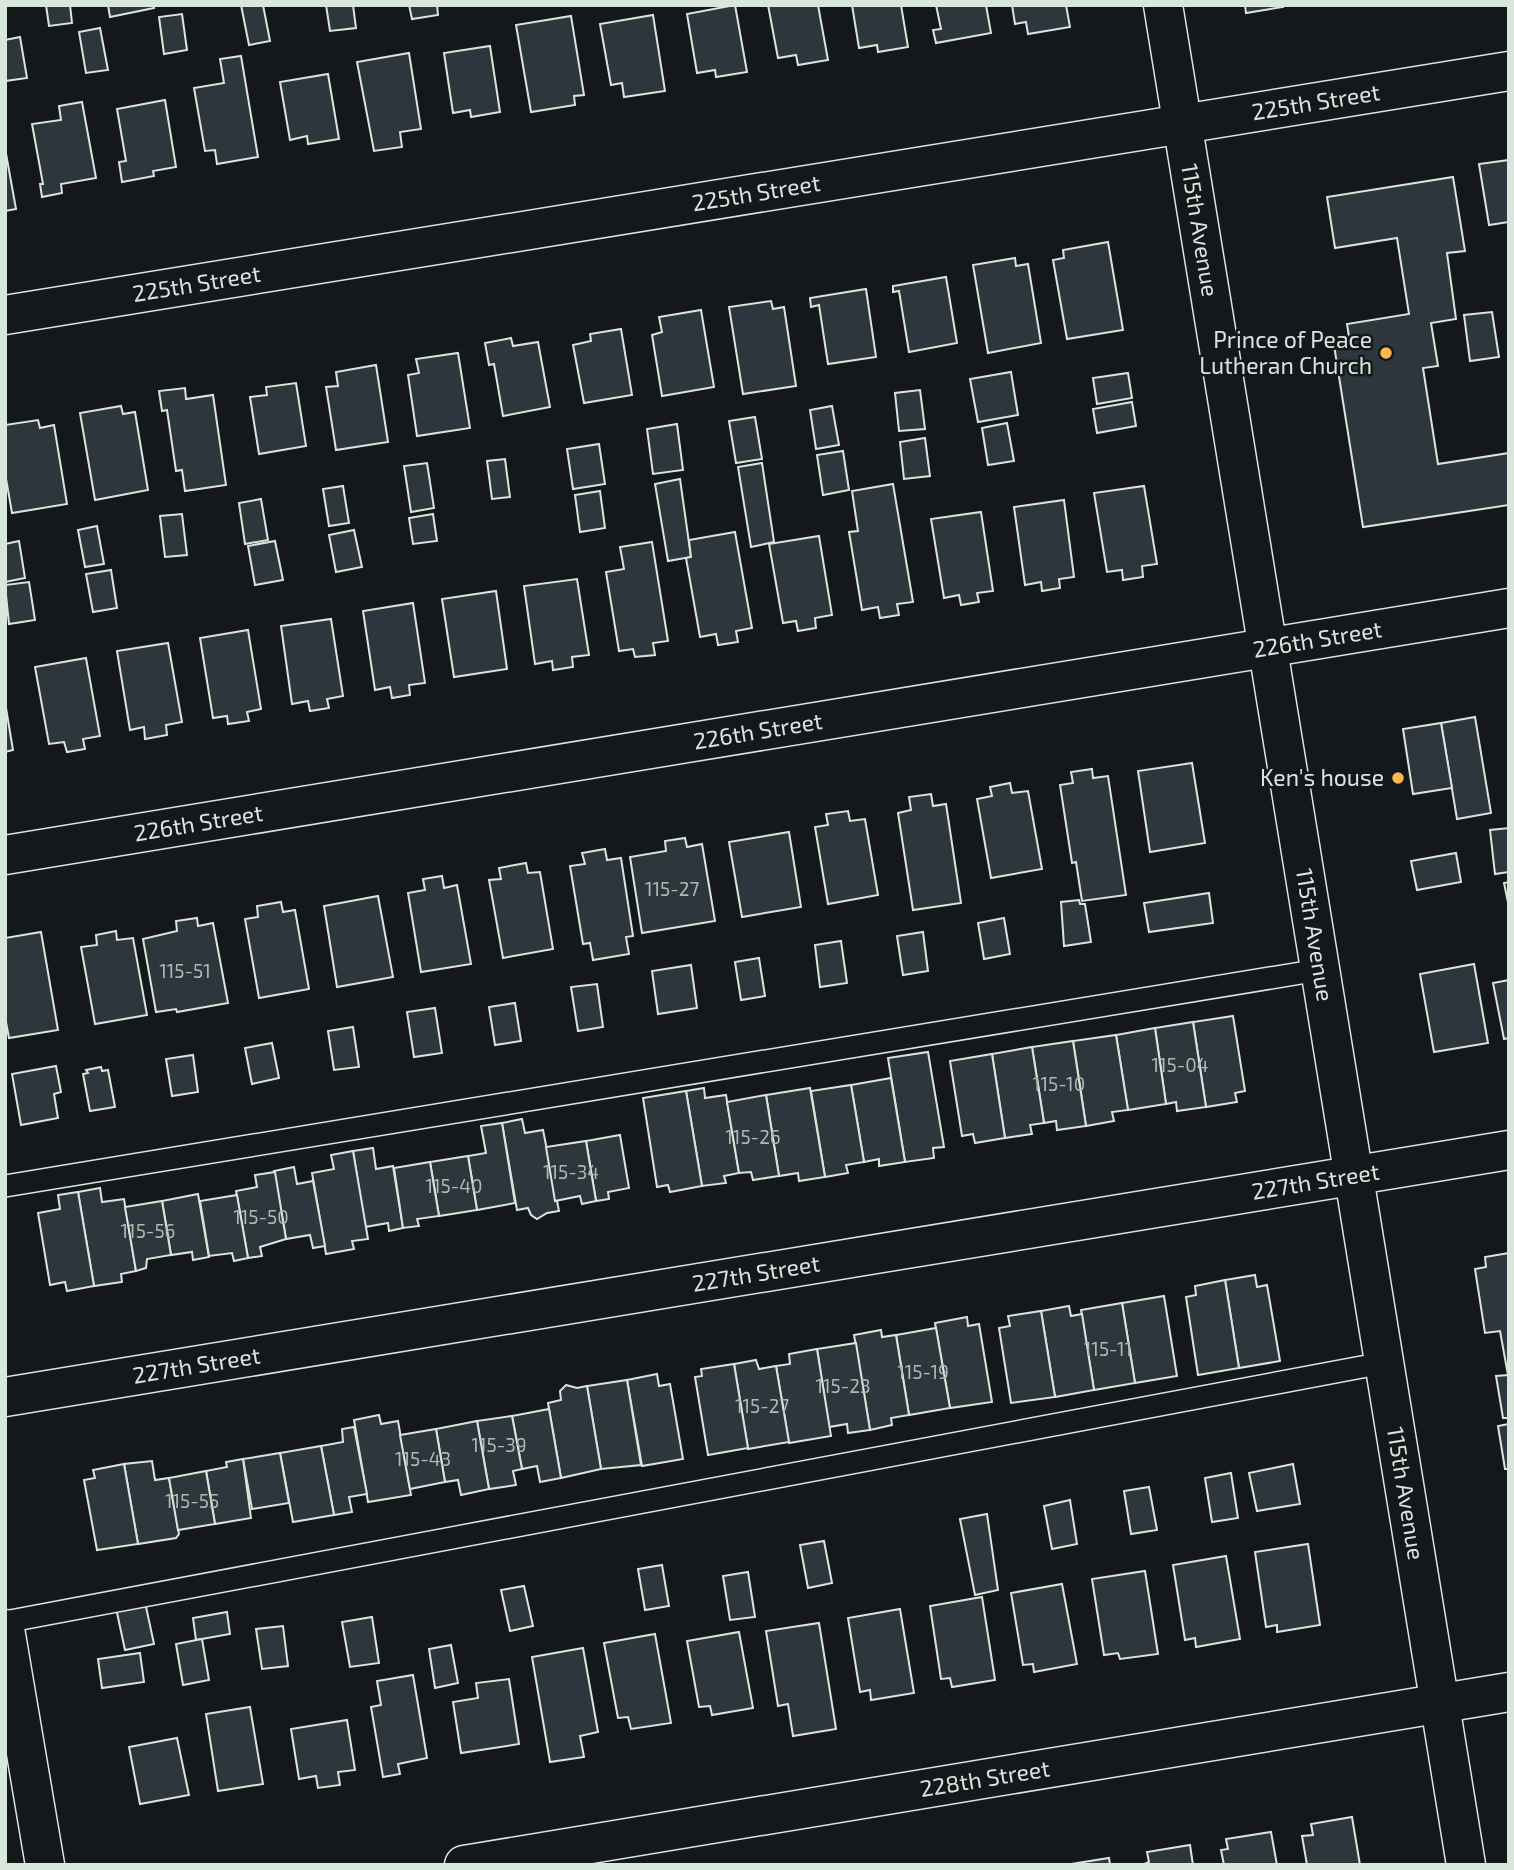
<svg xmlns="http://www.w3.org/2000/svg" width="1514" height="1870" font-family="'Exo 2',sans-serif">
<style>
.building{fill:#2c363c;stroke:#d8e6dc;stroke-width:2}
.lines{fill:none;stroke-linecap:round;stroke-linejoin:round}
.lane-casing{stroke:#d8e6dc;stroke-width:24}
.street-casing{stroke:#d8e6dc;stroke-width:41}
.secondary-casing{stroke:#d8e6dc;stroke-width:41}
.lane{stroke:#14181c;stroke-width:21}
.street{stroke:#14181c;stroke-width:38}
.secondary{stroke:#14181c;stroke-width:38}
.poi-dot{fill:#ffb74d;stroke:#14181c;stroke-width:2.5}
.labels{text-anchor:middle;stroke-width:5;stroke-linejoin:round;paint-order:stroke}
.number-label{font-size:19px;fill:#adbab4}
.street-label{font-size:23px;fill:#d8e6dc;stroke:#14181c}
.poi-label{font-size:23px;fill:#d8e6dc;stroke:#14181c;text-anchor:end}
</style>
<rect width="100%" height="100%" fill="#14181c"/>
<g class="building">
<path d="M46,5H70L72,23L49,26Z"/>
<path d="M108,5H153L154,8L110,17Z"/>
<path d="M241,5H263L270,41L249,45Z"/>
<path d="M326,5H353L356,28L330,31Z"/>
<path d="M409,5H437L438,15L412,19Z"/>
<path d="M735,5L747,72L716,77L715,70L697,73L687,14Z"/>
<path d="M768,5H818L828,60L798,65L796,55L778,58Z"/>
<path d="M852,5H901L908,47L878,52L877,45L859,48Z"/>
<path d="M936,5H986L991,33L936,43L933,30L941,29Z"/>
<path d="M1012,5H1066L1070,27L1028,34L1026,22L1015,24Z"/>
<path d="M1245,5H1283V7L1246,13Z"/>
<path d="M182,14L187,50L164,54L159,17Z"/>
<path d="M653,15L665,91L624,97L622,83L611,85L600,24Z"/>
<path d="M571,16L584,95L574,96L575,105L531,112L516,25Z"/>
<path d="M100,28L108,70L86,73L79,32Z"/>
<path d="M20,37L27,78L5,81V40Z"/>
<path d="M490,46L500,112L471,117L470,110L453,113L444,53Z"/>
<path d="M409,53L421,129L400,132L402,147L374,151L357,62Z"/>
<path d="M241,56L258,157L217,164L215,150L205,151L194,88L224,83L220,59Z"/>
<path d="M328,74L339,139L308,144L307,136L290,140L280,82Z"/>
<path d="M165,100L176,167L153,171L154,176L122,182L119,162L126,161L117,109Z"/>
<path d="M82,102L96,178L61,184L62,193L42,197L40,184H43L32,124L61,120L59,106Z"/>
<path d="M5,148L16,209L5,211Z"/>
<path d="M1509,160V222L1489,225L1479,164Z"/>
<path d="M1453,177L1465,251L1447,253L1456,319L1431,323L1438,366L1423,368L1438,464L1509,453V505L1363,527L1333,339L1349,337L1347,324L1409,314L1397,238L1335,248L1327,197Z"/>
<path d="M1108,242L1123,330L1067,339L1053,260L1064,258L1063,250Z"/>
<path d="M1015,258L1016,266L1028,264L1041,343L988,353L973,265Z"/>
<path d="M946,277L957,343L909,352L899,291L893,292V286Z"/>
<path d="M866,289L876,357L828,364L819,305L811,307L810,298Z"/>
<path d="M771,301L773,309L784,307L796,386L743,394L729,307Z"/>
<path d="M701,310L714,387L662,396L652,335L662,332L659,317Z"/>
<path d="M1492,312L1499,357L1470,361L1464,315Z"/>
<path d="M621,329L632,395L584,403L573,345L591,341L590,334Z"/>
<path d="M511,338L513,346L538,342L550,407L503,416L494,364L489,365L485,343Z"/>
<path d="M458,353L470,428L417,436L408,375L419,373L416,359Z"/>
<path d="M376,365L388,442L336,450L326,387L338,386L336,372Z"/>
<path d="M1011,372L1018,415L978,422L970,379Z"/>
<path d="M1128,373L1132,398L1097,404L1093,378Z"/>
<path d="M296,383L306,446L259,454L250,397L267,395L266,387Z"/>
<path d="M185,388L186,399L213,395L226,485L185,491L182,470L176,471L167,410L162,411L159,391Z"/>
<path d="M920,390L925,429L899,431L895,393Z"/>
<path d="M1132,402L1136,426L1097,433L1093,409Z"/>
<path d="M121,406L123,414L135,412L148,490L95,500L80,413Z"/>
<path d="M832,406L839,445L816,449L810,410Z"/>
<path d="M755,417L762,459L736,463L729,421Z"/>
<path d="M38,420L40,428L54,425L67,504L12,513L5,473V425Z"/>
<path d="M1007,423L1014,461L988,465L982,428Z"/>
<path d="M677,424L683,470L653,474L647,429Z"/>
<path d="M925,438L930,476L904,479L900,442Z"/>
<path d="M599,444L605,484L573,489L567,449Z"/>
<path d="M843,451L849,490L823,495L817,455Z"/>
<path d="M505,459L510,497L492,499L487,461Z"/>
<path d="M427,463L434,508L411,512L404,466Z"/>
<path d="M762,463L774,542L751,547L738,467Z"/>
<path d="M680,479L691,557L668,561L655,484Z"/>
<path d="M893,484L913,602L897,604L899,615L880,618L878,607L862,610L849,532L858,531L852,491Z"/>
<path d="M343,486L349,523L329,526L323,489Z"/>
<path d="M1144,486L1157,564L1142,566L1143,577L1123,580L1122,570L1107,572L1094,493Z"/>
<path d="M600,491L605,528L580,532L575,495Z"/>
<path d="M261,499L268,540L245,544L239,503Z"/>
<path d="M1064,500L1074,577L1059,579L1060,588L1042,591L1041,582L1025,585L1014,507Z"/>
<path d="M981,512L993,591L977,593L979,602L961,605L959,595L944,598L931,519Z"/>
<path d="M182,514L187,555L165,557L160,516Z"/>
<path d="M433,514L437,541L413,544L409,518Z"/>
<path d="M97,526L104,564L85,567L78,530Z"/>
<path d="M354,530L362,567L336,572L329,535Z"/>
<path d="M735,532L752,628L736,631L738,642L718,645L716,634L700,637L686,558L691,557L689,540Z"/>
<path d="M819,536L832,615L815,618L816,628L798,631L796,621L783,623L769,544Z"/>
<path d="M19,541L25,578L5,582V544Z"/>
<path d="M275,541L283,580L255,585L248,546Z"/>
<path d="M652,542L668,641L653,643L655,655L635,657L633,649L619,651L606,572L624,569L620,547Z"/>
<path d="M111,570L117,608L93,612L86,574Z"/>
<path d="M577,579L589,655L572,657L573,667L553,670L552,661L535,664L524,586Z"/>
<path d="M29,582L35,620L9,624L5,585Z"/>
<path d="M496,591L507,669L454,677L442,599Z"/>
<path d="M413,603L425,683L409,685L410,695L392,698L390,687L375,690L363,611Z"/>
<path d="M331,619L343,696L327,699L329,708L310,711L308,701L292,704L281,626Z"/>
<path d="M248,630L261,709L247,712L249,721L228,724L227,716L213,718L200,638Z"/>
<path d="M168,643L182,722L166,725L167,735L145,739L144,727L130,730L117,651Z"/>
<path d="M86,658L100,736L83,739L85,749L67,752L64,742L49,744L35,667Z"/>
<path d="M5,702L13,750L5,752Z"/>
<path d="M1475,717L1491,813L1457,819L1441,723Z"/>
<path d="M1441,723L1452,788L1413,794L1403,729Z"/>
<path d="M1192,763L1205,843L1150,852L1138,771Z"/>
<path d="M1092,769L1093,778L1108,776L1126,895L1082,901L1076,862L1072,863L1060,785L1073,783L1071,772Z"/>
<path d="M1010,783L1012,793L1028,791L1042,869L991,878L977,799L992,796L990,787Z"/>
<path d="M931,794L933,806L946,804L961,903L913,910L898,813L911,810L909,797Z"/>
<path d="M848,811L850,821L865,819L878,895L828,904L815,827L828,825L826,814Z"/>
<path d="M1509,828V872L1495,874L1490,830Z"/>
<path d="M789,832L801,907L742,917L729,842Z"/>
<path d="M685,838L687,847L702,844L715,921L642,933L630,857L666,851L665,841Z"/>
<path d="M605,849L607,860L621,858L633,936L626,937L629,954L593,960L590,943L583,944L570,866L585,864L582,853Z"/>
<path d="M1456,853L1461,882L1417,890L1411,861Z"/>
<path d="M526,863L528,873L540,872L553,949L503,958L489,880L501,879L499,868Z"/>
<path d="M442,876L444,888L457,885L471,964L421,972L408,893L425,890L423,879Z"/>
<path d="M1509,882V907L1504,883Z"/>
<path d="M1209,893L1213,923L1149,932L1144,903Z"/>
<path d="M378,896L393,977L337,987L324,906Z"/>
<path d="M1079,900L1080,904H1085L1091,942L1064,946L1061,902Z"/>
<path d="M281,902L283,912L295,910L309,989L259,998L245,919L258,917L257,906Z"/>
<path d="M197,918L198,926L213,923L228,1003L177,1012L176,1009L156,1012L143,939L177,931L176,921Z"/>
<path d="M1004,918L1010,954L984,959L978,923Z"/>
<path d="M116,931L117,940L133,938L147,1015L95,1024L81,947L97,945L96,935Z"/>
<path d="M41,932L58,1030L9,1038L5,1017V938Z"/>
<path d="M923,932L928,971L903,975L897,936Z"/>
<path d="M841,941L847,983L820,987L815,945Z"/>
<path d="M759,958L765,996L741,1000L735,962Z"/>
<path d="M1474,964L1488,1043L1434,1052L1420,974Z"/>
<path d="M691,965L697,1008L658,1014L652,971Z"/>
<path d="M1509,980V1038L1504,1039L1493,983Z"/>
<path d="M597,984L603,1027L578,1031L571,987Z"/>
<path d="M515,1003L521,1041L495,1045L489,1007Z"/>
<path d="M435,1008L442,1053L414,1057L407,1012Z"/>
<path d="M1233,1016L1245,1091L1235,1093L1237,1102L1206,1107L1193,1022Z"/>
<path d="M1193,1022L1206,1107L1177,1111L1176,1102L1166,1104L1155,1028Z"/>
<path d="M353,1027L359,1067L334,1070L328,1031Z"/>
<path d="M1155,1028L1166,1104L1128,1110L1116,1035Z"/>
<path d="M1116,1035L1128,1110L1112,1112L1114,1121L1086,1126L1073,1041Z"/>
<path d="M1073,1041L1086,1126L1057,1130L1056,1121L1044,1123L1032,1047Z"/>
<path d="M272,1043L279,1078L252,1084L245,1048Z"/>
<path d="M1032,1047L1044,1123L1030,1125L1032,1134L1005,1138L992,1054Z"/>
<path d="M928,1052L944,1147L933,1148L934,1158L905,1162L888,1058Z"/>
<path d="M992,1054L1005,1138L975,1143L973,1134L962,1136L950,1061Z"/>
<path d="M193,1055L198,1092L172,1096L166,1059Z"/>
<path d="M56,1066L61,1092L54,1094L58,1118L21,1125L12,1074Z"/>
<path d="M101,1067L102,1071L108,1070L115,1107L90,1111L83,1074L88,1073L86,1070Z"/>
<path d="M891,1078L905,1162L879,1166V1159L864,1162L851,1085Z"/>
<path d="M851,1085L864,1162L846,1165L848,1173L825,1177L811,1091Z"/>
<path d="M704,1088L705,1098L726,1095L739,1173L724,1176L726,1183L702,1186L686,1091Z"/>
<path d="M810,1088L825,1177L799,1181L798,1173L779,1176L766,1095Z"/>
<path d="M686,1091L702,1186L670,1192L668,1185L657,1187L643,1098Z"/>
<path d="M766,1095L779,1176L753,1180L751,1172L739,1173L727,1102Z"/>
<path d="M522,1119L525,1133L543,1130L559,1211L547,1213L537,1219L531,1215L528,1208L517,1210L502,1123Z"/>
<path d="M502,1123L515,1203L477,1210L468,1156L486,1153L481,1126Z"/>
<path d="M620,1135L629,1188L608,1192L609,1199L596,1201L586,1141Z"/>
<path d="M586,1141L596,1201L582,1204L580,1196L555,1201L546,1147Z"/>
<path d="M373,1148L376,1169L393,1166L403,1228L389,1231L388,1223L365,1227L353,1151Z"/>
<path d="M353,1151L368,1239L352,1241L354,1249L326,1254L312,1173L334,1169L331,1155Z"/>
<path d="M468,1156L477,1210L439,1216L430,1162Z"/>
<path d="M430,1162L439,1216L417,1219L419,1226L403,1228L394,1168Z"/>
<path d="M294,1167L297,1184L313,1181L325,1246L313,1248L310,1235L286,1239L274,1171Z"/>
<path d="M275,1172L286,1239L260,1247L262,1256L248,1258L236,1191L257,1187L255,1175Z"/>
<path d="M100,1188L102,1202L124,1199L136,1271L121,1274L122,1282L94,1286L78,1192Z"/>
<path d="M78,1192L94,1286L67,1291L65,1282L50,1285L38,1213L60,1209L58,1195Z"/>
<path d="M198,1194L209,1257L193,1260L192,1252L171,1255L162,1201Z"/>
<path d="M237,1195L248,1258L234,1261L232,1253L209,1256L200,1201Z"/>
<path d="M162,1201L171,1255L147,1259L146,1268L136,1271L125,1207Z"/>
<path d="M1509,1253V1375H1508L1500,1331L1485,1333L1475,1269L1486,1267L1485,1257Z"/>
<path d="M1255,1275L1257,1287L1267,1285L1280,1361L1239,1368L1225,1280Z"/>
<path d="M1225,1280L1239,1368L1198,1375L1186,1297L1196,1295L1195,1286Z"/>
<path d="M1164,1296L1177,1376L1135,1383L1122,1303Z"/>
<path d="M1122,1303L1135,1383L1094,1390L1081,1310Z"/>
<path d="M1069,1306L1071,1316L1082,1314L1094,1390L1055,1397L1041,1311Z"/>
<path d="M1041,1311L1055,1397L1011,1403L999,1328L1010,1326L1008,1316Z"/>
<path d="M967,1317L968,1326L979,1324L992,1402L950,1408L935,1323Z"/>
<path d="M936,1328L950,1408L909,1415L896,1335Z"/>
<path d="M881,1330L882,1337L896,1335L909,1415L891,1418L892,1425L870,1430L854,1335Z"/>
<path d="M856,1343L870,1430L848,1433L847,1424L829,1427L817,1349Z"/>
<path d="M817,1349L831,1436L789,1443L776,1366L790,1364L789,1354Z"/>
<path d="M756,1360L759,1369L776,1366L789,1442L748,1449L734,1364Z"/>
<path d="M734,1364L748,1448L708,1455L695,1377L702,1376L701,1369Z"/>
<path d="M657,1374L659,1386L670,1384L683,1459L642,1466L627,1380Z"/>
<path d="M1508,1375L1509,1418H1503L1496,1376Z"/>
<path d="M627,1380L641,1465L601,1469L587,1386Z"/>
<path d="M566,1385L577,1388L587,1386L601,1469L561,1478L548,1403L561,1400L560,1391Z"/>
<path d="M549,1409L561,1478L540,1482L537,1466L522,1469L512,1416Z"/>
<path d="M379,1415L381,1424L398,1421L411,1495L368,1502L354,1420Z"/>
<path d="M512,1416L522,1469L513,1471L516,1485L489,1489L477,1421Z"/>
<path d="M477,1421L489,1489L461,1495L458,1480L445,1482L436,1429Z"/>
<path d="M1509,1424V1469H1505L1498,1426Z"/>
<path d="M354,1427L367,1494L349,1497L352,1512L334,1515L321,1446L343,1442L342,1429Z"/>
<path d="M436,1429L445,1482L410,1489L400,1435Z"/>
<path d="M321,1446L334,1515L293,1522L280,1453Z"/>
<path d="M280,1453L289,1503L252,1509L243,1459Z"/>
<path d="M243,1459L251,1518L215,1524L206,1471L227,1467L226,1462Z"/>
<path d="M152,1461L155,1480L169,1478L179,1534L176,1538L138,1544L124,1464Z"/>
<path d="M124,1464L138,1544L97,1550L84,1480L95,1478L93,1470Z"/>
<path d="M1293,1464L1300,1504L1257,1511L1249,1473Z"/>
<path d="M206,1471L215,1524L178,1530L169,1478Z"/>
<path d="M1231,1473L1238,1518L1212,1522L1205,1478Z"/>
<path d="M1149,1487L1157,1530L1131,1534L1124,1491Z"/>
<path d="M1070,1500L1077,1544L1052,1549L1044,1506Z"/>
<path d="M987,1514L998,1590L975,1595L960,1519Z"/>
<path d="M824,1541L832,1583L808,1588L800,1545Z"/>
<path d="M1308,1544L1320,1625L1277,1632V1625L1266,1627L1255,1552Z"/>
<path d="M1226,1556L1240,1639L1196,1647L1195,1638L1185,1640L1173,1565Z"/>
<path d="M662,1565L669,1606L645,1610L638,1569Z"/>
<path d="M1145,1571L1158,1654L1120,1659L1118,1653L1104,1655L1092,1579Z"/>
<path d="M748,1572L755,1617L730,1620L723,1576Z"/>
<path d="M1062,1584L1077,1664L1034,1672L1033,1664L1023,1665L1011,1593Z"/>
<path d="M524,1586L533,1626L510,1631L501,1590Z"/>
<path d="M982,1597L995,1680L952,1687L950,1678L941,1679L930,1606Z"/>
<path d="M145,1602L154,1644L125,1650L116,1608Z"/>
<path d="M900,1609L914,1693L871,1700L870,1690L860,1692L848,1618Z"/>
<path d="M227,1612L230,1634L196,1640L193,1618Z"/>
<path d="M372,1617L379,1663L350,1667L342,1622Z"/>
<path d="M819,1623L836,1729L793,1736L788,1704L778,1706L766,1631Z"/>
<path d="M283,1626L288,1666L262,1669L256,1629Z"/>
<path d="M739,1632L753,1708L712,1715L710,1706L699,1707L687,1641Z"/>
<path d="M655,1634L671,1723L631,1729L628,1717L618,1718L604,1643Z"/>
<path d="M202,1639L209,1680L183,1685L176,1644Z"/>
<path d="M451,1645L458,1683L435,1688L429,1649Z"/>
<path d="M583,1648L598,1732L580,1736L584,1757L550,1762L532,1657Z"/>
<path d="M140,1653L144,1682L102,1688L98,1659Z"/>
<path d="M413,1675L427,1758L398,1764L400,1774L383,1777L371,1707L381,1705L377,1681Z"/>
<path d="M509,1679L519,1744L461,1753L453,1702L478,1698L476,1683Z"/>
<path d="M250,1707L263,1784L218,1791L206,1714Z"/>
<path d="M347,1720L355,1770L338,1772L340,1785L318,1788L316,1776L299,1779L291,1729Z"/>
<path d="M177,1738L189,1795L140,1804L129,1747Z"/>
<path d="M1352,1817L1360,1865H1307L1302,1836L1313,1835L1311,1824Z"/>
<path d="M1271,1832L1277,1865H1224L1221,1850L1228,1849L1226,1839Z"/>
<path d="M1190,1845L1193,1865H1142L1149,1862L1147,1852Z"/>
<path d="M1109,1858L1110,1865H1065Z"/>
</g>
<g class="lines">
<g class="lane-casing">
<g id="lane">
<path d="M5,1186L1319,970"/>
<path d="M5,1622L1383,1363"/>
</g>
</g>
<g class="street-casing">
<g id="street">
<path id="s1" d="M5,315L1509,71"/>
<path id="s2" d="M5,855L1509,608"/>
<path id="s3" d="M5,1397L1509,1150"/>
<path d="M5,1629L45,1865"/>
<path id="s4" d="M464,1865L1509,1692"/>
</g>
</g>
<g class="secondary-casing">
<g id="secondary">
<path id="s5" d="M1163,5L1466,1865"/>
</g>
</g>
<use href="#lane" class="lane"/>
<use href="#street" class="street"/>
<use href="#secondary" class="secondary"/>
</g>
<g class="poi-dot">
<circle cx="1386" cy="353" r="7"/>
<circle cx="1398" cy="778" r="7"/>
</g>
<g class="labels">
<g class="number-label">
<text x="672" y="896">115-27</text>
<text x="185" y="978">115-51</text>
<text x="1180" y="1072">115-04</text>
<text x="1059" y="1091">115-10</text>
<text x="753" y="1144">115-26</text>
<text x="571" y="1179">115-34</text>
<text x="454" y="1193">115-40</text>
<text x="261" y="1224">115-50</text>
<text x="148" y="1238">115-56</text>
<text x="1108" y="1356">115-11</text>
<text x="923" y="1379">115-19</text>
<text x="843" y="1393">115-23</text>
<text x="762" y="1413">115-27</text>
<text x="499" y="1452">115-39</text>
<text x="423" y="1466">115-43</text>
<text x="192" y="1508">115-55</text>
</g>
<g class="street-label">
<text dy="8" stroke="none"><textPath href="#s1" startOffset="1328">225th Street</textPath></text>
<text dy="8" stroke="none"><textPath href="#s1" startOffset="761">225th Street</textPath></text>
<text dy="8" stroke="none"><textPath href="#s5" startOffset="228">115th Avenue</textPath></text>
<text dy="8" stroke="none"><textPath href="#s1" startOffset="194">225th Street</textPath></text>
<text dy="8" stroke="none"><textPath href="#s2" startOffset="1330">226th Street</textPath></text>
<text dy="8" stroke="none"><textPath href="#s2" startOffset="763">226th Street</textPath></text>
<text dy="8" stroke="none"><textPath href="#s2" startOffset="196">226th Street</textPath></text>
<text dy="8" stroke="none"><textPath href="#s5" startOffset="942">115th Avenue</textPath></text>
<text dy="8" stroke="none"><textPath href="#s3" startOffset="1328">227th Street</textPath></text>
<text dy="8" stroke="none"><textPath href="#s3" startOffset="761">227th Street</textPath></text>
<text dy="8" stroke="none"><textPath href="#s3" startOffset="194">227th Street</textPath></text>
<text dy="8" stroke="none"><textPath href="#s5" startOffset="1508">115th Avenue</textPath></text>
<text dy="8" stroke="none"><textPath href="#s4" startOffset="528">228th Street</textPath></text>
</g>
<g class="poi-label">
<text x="1372" y="348">Prince of Peace<tspan x="1372" dy="26">Lutheran Church</tspan></text>
<text x="1384" y="786">Ken's house</text>
</g>
</g>
<rect width="1514" height="1870" fill="none" stroke="#d8e6dc" stroke-width="14"/>
</svg>
